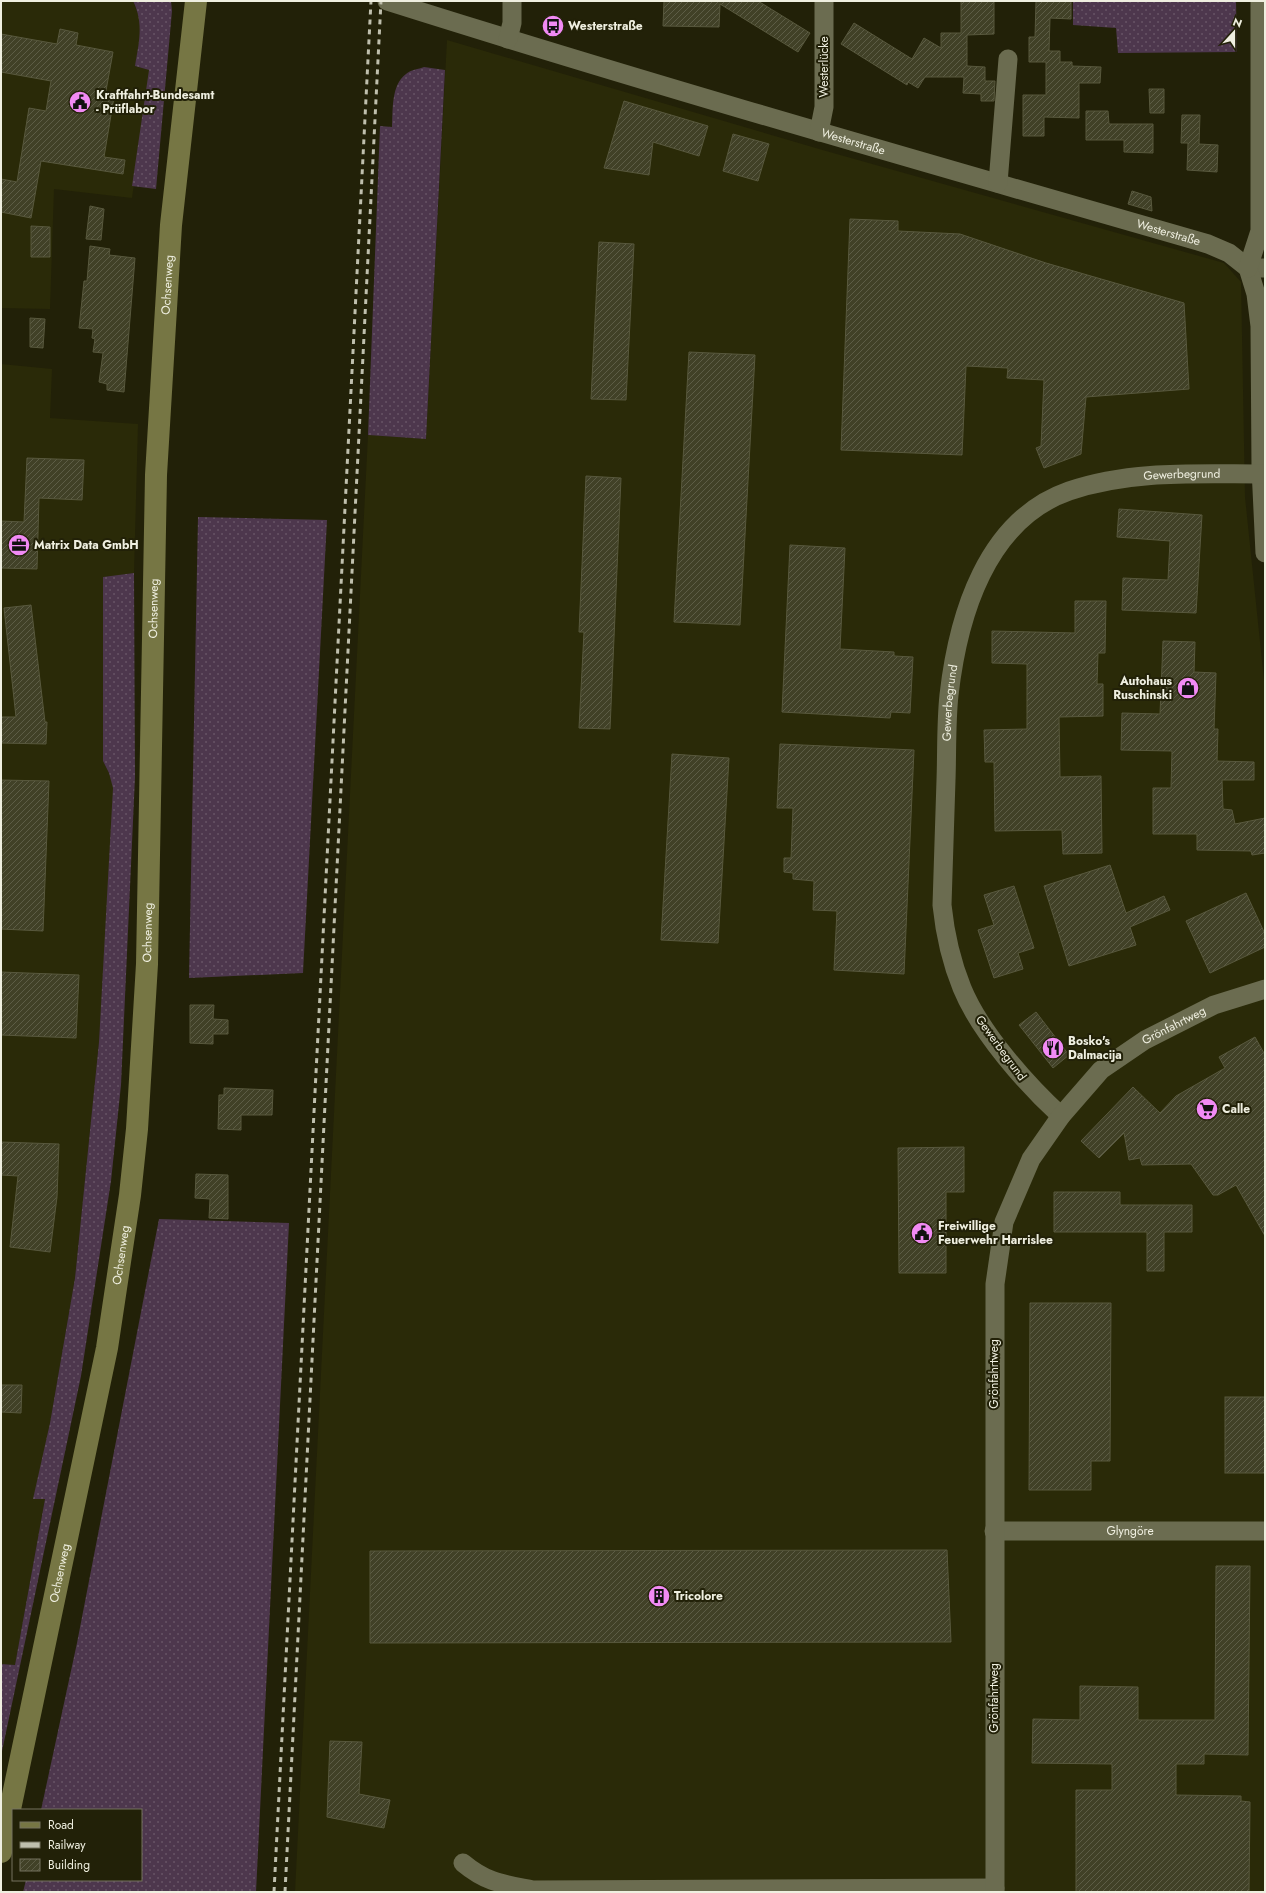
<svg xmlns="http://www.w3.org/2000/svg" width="1266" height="1893" font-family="Jost,sans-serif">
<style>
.built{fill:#2a2a08}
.grass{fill:url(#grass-dots)}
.building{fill:url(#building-hatch);stroke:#58583d}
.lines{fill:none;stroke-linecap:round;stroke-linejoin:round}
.minor{stroke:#6b6c50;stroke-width:19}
.secondary{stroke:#767644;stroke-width:22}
.rail{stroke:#bfbfad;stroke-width:3;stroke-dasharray:5 5;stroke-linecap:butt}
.labels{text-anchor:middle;stroke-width:4;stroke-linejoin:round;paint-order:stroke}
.poi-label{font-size:12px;font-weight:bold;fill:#efefe0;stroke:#222108;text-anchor:start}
.street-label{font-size:12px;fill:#efefe0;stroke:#222108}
</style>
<defs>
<pattern id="grass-dots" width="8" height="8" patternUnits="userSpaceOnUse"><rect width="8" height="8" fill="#4d374d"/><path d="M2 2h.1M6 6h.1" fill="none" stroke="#675466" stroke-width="1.8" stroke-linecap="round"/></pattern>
<pattern id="building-hatch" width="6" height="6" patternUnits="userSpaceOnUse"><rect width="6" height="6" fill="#414127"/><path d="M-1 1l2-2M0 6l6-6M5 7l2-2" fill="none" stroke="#5d5d46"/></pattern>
</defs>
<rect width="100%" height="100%" fill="#222108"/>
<g class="built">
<path d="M1,1H133L140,20L141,33L135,66L150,70L132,198L54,189L50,309L1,308Z"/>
<path d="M447,40L826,151L1224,263L1241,282L1245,497L1265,690V1892H295L368,435L426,439Z"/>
<path d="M1,364L52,369L50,418L138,424L134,573L104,577L103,761L109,773L114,788L99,1042L75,1278L50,1423L34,1499H45L15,1665L1,1664Z"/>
</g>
<g class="grass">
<path d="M133,1H171L172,11L156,189L132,186L149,70L135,66C139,43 144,23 133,1Z"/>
<path d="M1073,1H1236L1237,52L1118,53L1116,28L1073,25Z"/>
<path d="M424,67L445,70L426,439L368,435L380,126L392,127C393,110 391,85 406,74C410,70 419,69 424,67Z"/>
<path d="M198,517L327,520L303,973L189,978Z"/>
<path d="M134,573L135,777L121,1085L111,1181L81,1376L1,1756V1664L15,1665L45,1499H33L50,1423L75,1278L99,1042L113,788L109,773L103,761V577Z"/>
<path d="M159,1219L289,1223L256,1892H23L26,1880H141V1810H41L77,1643Z"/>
</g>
<g class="building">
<path d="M664,1H758L810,33L798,52L720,4L719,27L663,26Z"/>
<path d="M961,1H994V34L967,35V66L985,67V81H995L994,101H981V94L963,93L964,77H925L918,88L908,82L907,85L841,44L854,23L912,59L924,38L941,48V33H961Z"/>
<path d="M1036,1H1071V19L1050,18L1049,51H1060V62H1072V66L1101,67L1100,83H1079V118L1044,117V136H1023V95H1046V62H1029V37H1035Z"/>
<path d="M60,29L78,33L76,45L113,52L105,96L114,97L104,157L125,160L123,174L41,161L31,218L1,212V179L17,182L29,108L46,111L51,81L1,72V34L57,44Z"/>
<path d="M1149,89H1164V113H1150Z"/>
<path d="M624,101L708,126L699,156L653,142L649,175L604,168Z"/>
<path d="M1086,111H1108L1109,124H1153V153L1124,152V140H1086Z"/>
<path d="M1182,115H1200L1199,144L1218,145L1217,172L1187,170L1188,143H1181Z"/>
<path d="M733,134L769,144L758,181L723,171Z"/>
<path d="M1132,191L1151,197L1152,211L1128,204Z"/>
<path d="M90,206L104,209L101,240L86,239Z"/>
<path d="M850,219L898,221V231L960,234L1046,263L1184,303L1189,389L1086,397L1081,454L1044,468L1036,448L1041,446L1044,380L1007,378L1008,368L966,366L962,455L841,450Z"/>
<path d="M31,226L50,227V257H31Z"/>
<path d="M599,242L634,244L626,400L591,399Z"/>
<path d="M90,246L110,249L109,255L135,258L124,392L107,390V384L99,382L103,353L93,352L95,339L92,338L93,329L79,328L84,281H87Z"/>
<path d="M30,318L45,319L43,348L30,347Z"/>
<path d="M689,352L755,355L740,625L674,622Z"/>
<path d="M27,458L84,460L82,500L39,498L37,569L1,568V521L24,522Z"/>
<path d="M586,476L621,478L610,729L579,728L584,632H579Z"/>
<path d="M1119,509L1202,515L1196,613L1122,610L1123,578L1168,580L1170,541L1117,537Z"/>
<path d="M790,545L845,548L840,649L894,652V656L913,657L910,713L891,712L890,718L782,712Z"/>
<path d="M1075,601H1106L1105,653H1098L1097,684H1103V716L1059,717L1060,777L1101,776L1102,853L1063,854L1062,830L995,831L994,762H985L984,730L1027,729V664L992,663V631L1075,633Z"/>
<path d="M31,605L45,722H47L46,744L1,743V717H16L4,608Z"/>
<path d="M1163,641L1195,642L1194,672L1216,673L1214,729H1218L1217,761L1254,762V780H1222L1223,809L1232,810L1235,824L1265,818V853L1252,855L1251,851L1197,850V834H1153V788H1171L1172,751L1121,750L1122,713L1160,714Z"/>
<path d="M780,744L914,750L904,974L834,970L837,911L813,910L814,881L793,879V873L784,872V858H791L793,808H777Z"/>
<path d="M672,754L729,758L718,943L661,940Z"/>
<path d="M1,780L49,781L43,931L1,929Z"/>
<path d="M1110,865L1126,913L1164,896L1170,910L1130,927L1136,945L1069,966L1044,886Z"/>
<path d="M1014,886L1034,948L1018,953L1023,969L994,978L978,930L994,925L984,895Z"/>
<path d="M1246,893L1265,934V947L1210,973L1186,921Z"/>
<path d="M1,972L79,975L76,1038L1,1035Z"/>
<path d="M190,1005H214L213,1019L228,1020V1034H213V1044L190,1043Z"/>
<path d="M1036,1012L1069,1055L1053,1068L1019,1025Z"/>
<path d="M1255,1037L1265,1055V1236L1236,1185L1218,1195H1213L1191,1164L1142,1165L1140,1158L1129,1160L1124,1133L1099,1158L1081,1141L1133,1087L1160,1113L1176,1096L1225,1068L1219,1057Z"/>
<path d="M224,1088L273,1090L272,1115H241V1130L218,1129L219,1095H224Z"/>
<path d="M1,1142L59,1144L57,1197L50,1252L10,1247L18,1176L1,1175Z"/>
<path d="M964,1147V1192H946V1273H899L898,1148Z"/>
<path d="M196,1174L228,1175V1219L209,1218L210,1199L195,1198Z"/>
<path d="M1054,1192H1120V1205H1192V1232H1164V1271H1147V1232H1054Z"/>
<path d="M1030,1303H1111L1110,1461H1091V1490H1029Z"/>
<path d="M1,1385H22L21,1413L1,1412Z"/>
<rect x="1225" y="1397" width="40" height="76"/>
<path d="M947,1550L951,1642L370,1643V1551Z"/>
<path d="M1216,1566H1250L1248,1755L1204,1754V1764H1176V1795L1241,1796V1801L1250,1802L1249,1892H1076V1790H1112V1764L1032,1763L1033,1719L1080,1720V1686L1138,1687V1720H1215Z"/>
<path d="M330,1741L362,1742L359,1794L390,1800L384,1828L327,1817Z"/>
</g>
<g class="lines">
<g class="minor">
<path id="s1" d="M387,1C659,87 934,165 1208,244L1229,253L1248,268H1265"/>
<path d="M508,39L512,23V1"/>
<path d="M819,132L824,107V1"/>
<path d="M998,183L1008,59"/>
<path d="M1248,268L1256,294L1260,326L1261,468L1265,553"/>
<path d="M1248,268L1260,231V1"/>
<path id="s2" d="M1061,1116C1026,1084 980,1032 962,988C951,961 945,934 942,905C943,863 945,822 946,780C947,752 946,723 949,695C958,616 986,520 1069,491C1130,470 1197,474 1261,474"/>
<path id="s3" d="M994,1531H1265"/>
<path d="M463,1863C487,1883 503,1884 533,1890L995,1888"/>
<path id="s4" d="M995,1892V1284L1004,1222L1031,1159L1061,1116L1101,1070L1145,1040L1214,1005L1265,989"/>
</g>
<path class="secondary" id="s5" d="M1,1852L107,1348L130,1195L137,1129L147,964L156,475L171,225L196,1"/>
<g class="rail">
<path d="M274,1892L371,1"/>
<path d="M285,1892L381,1"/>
</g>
</g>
<defs>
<g id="bus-disc" transform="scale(1.15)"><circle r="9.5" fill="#f18af4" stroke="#222108"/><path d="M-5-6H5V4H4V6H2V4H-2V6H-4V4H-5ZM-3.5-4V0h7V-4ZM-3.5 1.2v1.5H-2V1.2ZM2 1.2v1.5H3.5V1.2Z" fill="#111"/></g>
<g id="civic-disc" transform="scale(1.15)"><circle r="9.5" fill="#f18af4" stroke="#222108"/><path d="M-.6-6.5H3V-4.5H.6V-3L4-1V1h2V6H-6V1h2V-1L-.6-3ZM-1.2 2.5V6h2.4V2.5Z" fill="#111"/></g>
<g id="office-disc" transform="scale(1.15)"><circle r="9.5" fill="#f18af4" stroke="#222108"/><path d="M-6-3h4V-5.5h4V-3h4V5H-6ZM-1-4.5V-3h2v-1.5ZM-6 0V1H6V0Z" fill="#111"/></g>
<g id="shop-disc" transform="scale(1.15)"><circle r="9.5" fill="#f18af4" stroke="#222108"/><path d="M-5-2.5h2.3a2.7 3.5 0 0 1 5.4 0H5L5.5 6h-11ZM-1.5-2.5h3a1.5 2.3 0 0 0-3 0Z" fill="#111"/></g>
<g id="restaurant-disc" transform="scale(1.15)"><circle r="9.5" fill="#f18af4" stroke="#222108"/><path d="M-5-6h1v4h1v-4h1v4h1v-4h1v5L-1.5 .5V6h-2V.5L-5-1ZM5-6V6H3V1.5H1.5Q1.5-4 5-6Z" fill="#111"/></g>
<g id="supermarket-disc" transform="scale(1.15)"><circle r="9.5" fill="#f18af4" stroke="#222108"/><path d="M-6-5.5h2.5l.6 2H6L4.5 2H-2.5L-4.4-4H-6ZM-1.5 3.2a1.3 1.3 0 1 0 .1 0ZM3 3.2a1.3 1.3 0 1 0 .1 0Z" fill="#111"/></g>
<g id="building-disc" transform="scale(1.15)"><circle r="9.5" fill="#f18af4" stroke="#222108"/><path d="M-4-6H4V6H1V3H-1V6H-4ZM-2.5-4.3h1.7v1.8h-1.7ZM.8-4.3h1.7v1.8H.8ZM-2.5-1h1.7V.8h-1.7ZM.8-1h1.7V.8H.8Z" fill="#111"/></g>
</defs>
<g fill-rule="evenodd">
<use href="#bus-disc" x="553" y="26"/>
<use href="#civic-disc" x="80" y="102"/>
<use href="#office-disc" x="19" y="545"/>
<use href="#shop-disc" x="1188" y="688"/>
<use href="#restaurant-disc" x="1053" y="1048"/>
<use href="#supermarket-disc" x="1207" y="1109"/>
<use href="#civic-disc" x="922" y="1233"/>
<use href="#building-disc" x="659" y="1596"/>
</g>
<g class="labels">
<g class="poi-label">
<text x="568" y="30">Westerstraße</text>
<text x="96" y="99">Kraftfahrt-Bundesamt<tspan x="96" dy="14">- Prüflabor</tspan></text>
<text x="34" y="549">Matrix Data GmbH</text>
<text x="1172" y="685" text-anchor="end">Autohaus<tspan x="1172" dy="14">Ruschinski</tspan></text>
<text x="1068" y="1045">Bosko's<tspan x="1068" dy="14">Dalmacija</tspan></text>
<text x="1222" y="1113">Calle</text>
<text x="938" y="1230">Freiwillige<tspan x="938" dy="14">Feuerwehr Harrislee</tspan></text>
<text x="674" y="1600">Tricolore</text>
</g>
<g class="street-label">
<text transform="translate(824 67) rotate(-90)" y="4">Westerlücke</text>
<text dy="4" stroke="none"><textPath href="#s1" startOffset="487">Westerstraße</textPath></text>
<text dy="4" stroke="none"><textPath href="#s1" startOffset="815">Westerstraße</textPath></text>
<text dy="4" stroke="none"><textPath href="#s5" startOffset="1581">Ochsenweg</textPath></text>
<text dy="4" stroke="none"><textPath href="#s2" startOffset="823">Gewerbegrund</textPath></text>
<text dy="4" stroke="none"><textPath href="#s5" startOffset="1257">Ochsenweg</textPath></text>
<text dy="4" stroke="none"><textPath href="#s2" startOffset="451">Gewerbegrund</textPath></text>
<text dy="4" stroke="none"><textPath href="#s5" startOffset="933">Ochsenweg</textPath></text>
<text dy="4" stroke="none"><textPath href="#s4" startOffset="938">Grönfahrtweg</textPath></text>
<text transform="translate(1001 1048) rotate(54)" y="4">Gewerbegrund</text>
<text dy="4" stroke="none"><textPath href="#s5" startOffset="609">Ochsenweg</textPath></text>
<text transform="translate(994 1374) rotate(-90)" y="4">Grönfahrtweg</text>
<text dy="4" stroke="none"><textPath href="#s3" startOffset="136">Glyngöre</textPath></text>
<text dy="4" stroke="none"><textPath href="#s5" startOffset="285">Ochsenweg</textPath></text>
<text transform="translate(994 1698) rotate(-90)" y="4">Grönfahrtweg</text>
</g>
</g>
<rect width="1266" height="1893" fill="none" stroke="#efefe0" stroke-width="4"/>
<rect x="12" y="1809" width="130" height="72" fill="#222108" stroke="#74735e"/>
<rect x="20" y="1822" width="20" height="6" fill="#767644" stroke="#74735e"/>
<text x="48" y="1829" font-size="12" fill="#efefe0">Road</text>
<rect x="20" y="1842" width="20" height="6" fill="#bfbfad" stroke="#74735e"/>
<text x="48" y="1849" font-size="12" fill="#efefe0">Railway</text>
<rect x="20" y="1859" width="20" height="12" fill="url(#building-hatch)" stroke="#74735e"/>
<text x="48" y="1869" font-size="12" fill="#efefe0">Building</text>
<g transform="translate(1234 32) rotate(21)" stroke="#222108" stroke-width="3" paint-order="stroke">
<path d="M0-3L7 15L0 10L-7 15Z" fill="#efefe0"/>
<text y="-6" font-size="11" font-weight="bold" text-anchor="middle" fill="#efefe0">N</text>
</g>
</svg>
